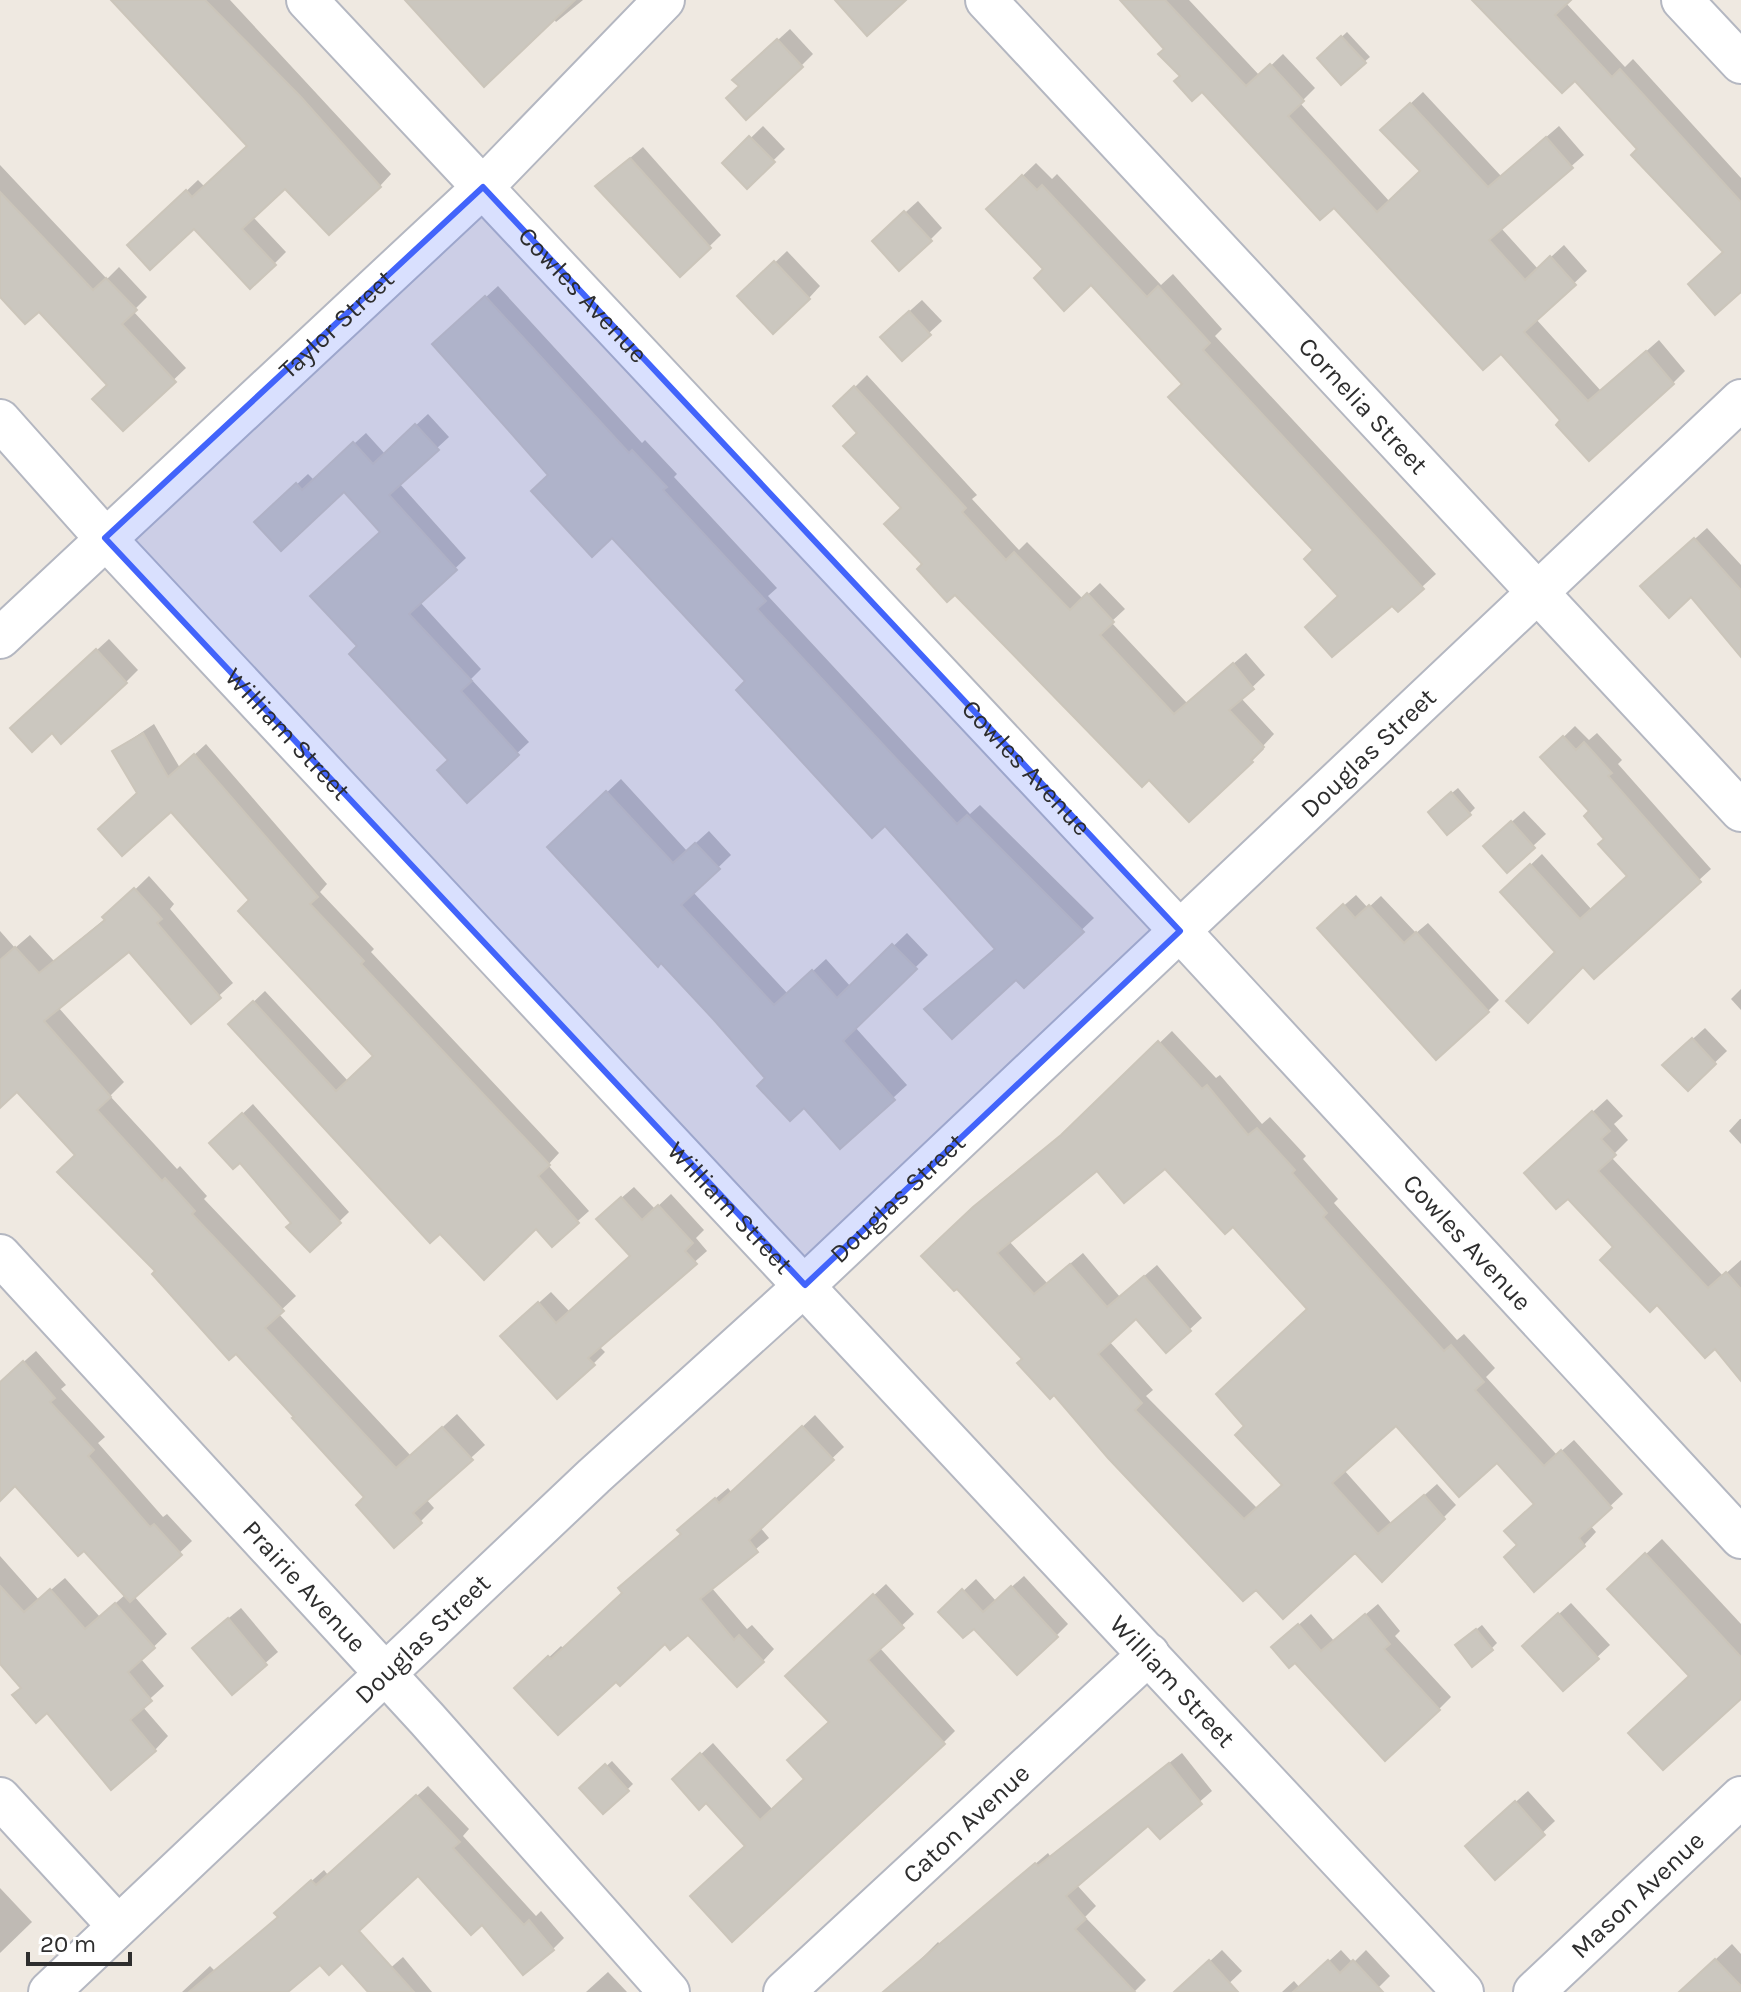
<svg xmlns="http://www.w3.org/2000/svg" width="1741" height="1992" font-family="Karla,sans-serif">
<style>
.shadow{fill:#0003;fill-rule:evenodd}
.building{fill:#cbc7bf;stroke:#cbc5ba;stroke-width:2;fill-rule:evenodd}
.lines{fill:none;stroke-linecap:round;stroke-linejoin:round}
.minor-casing{stroke:#b4b7c1;stroke-width:44}
.minor{stroke:#fff;stroke-width:40}
.marked{fill:#4264fb;fill-opacity:0.2;stroke:#4264fb;stroke-width:6;stroke-linejoin:round}
.labels{text-anchor:middle;stroke-width:6;stroke-linejoin:round;paint-order:stroke}
.street-label{font-size:26px;fill:#2e2e2e;stroke:#fff}
</style>
<rect width="100%" height="100%" fill="#efe9e1"/>
<g class="shadow">
<path d="M113,0H230L391,174L380,186H285L252,216L286,252L274,264L194,227L141,234L198,180L205,187L250,145Z"/>
<path d="M405,0H583L556,22L553,18Z"/>
<path d="M1122,0H1189L1260,76L1283,54L1315,88L1300,103L1390,202L1422,171L1395,118L1423,92L1501,176L1559,126L1584,155L1501,228L1538,269L1564,245L1587,271L1536,319L1601,391L1659,340L1685,371L1673,383L1563,420L1501,351L1202,89L1182,76L1167,48Z"/>
<path d="M1477,0H1567L1565,2L1625,67L1633,59L1741,178V294L1726,252L1639,149L1575,78Z"/>
<path d="M790,29L813,54L801,66L741,86L747,68Z"/>
<path d="M1347,32L1370,57L1341,82L1319,58Z"/>
<path d="M763,126L785,149L747,186L725,163Z"/>
<path d="M643,147L721,235L680,275L610,175Z"/>
<path d="M1036,163L1052,179L1057,174L1161,285L1173,274L1222,329L1215,336L1436,574L1398,609L1393,603L1341,596L1315,550L1184,383L1091,283L1046,269L988,209Z"/>
<path d="M0,165L107,279L119,267L147,297L133,311L186,368L123,428L109,384L39,309L0,294Z"/>
<path d="M918,201L942,228L930,240L886,230Z"/>
<path d="M787,251L820,286L809,298L740,296Z"/>
<path d="M498,286L642,443L645,440L677,474L674,477L777,588L768,596L970,814L980,805L1094,918L1024,985L996,948L886,823L550,474L447,333Z"/>
<path d="M922,300L942,321L902,358L894,325Z"/>
<path d="M867,375L977,495L972,499L1019,550L1027,542L1083,599L1100,583L1125,609L1111,622L1187,703L1246,653L1265,675L1241,698L1274,734L1262,747L1264,749L1252,761L1149,777L924,564L903,508L860,433L836,406Z"/>
<path d="M428,414L449,437L399,483L466,558L420,602L481,669L471,679L529,742L467,800L450,760L360,646L382,531L344,490L268,511L308,474L314,480L366,433L385,454Z"/>
<path d="M1707,528L1741,565V654L1691,595L1655,575Z"/>
<path d="M109,639L138,670L126,682L52,730L25,716Z"/>
<path d="M154,724L180,768L206,744L327,884L320,892L374,949L371,952L559,1153L548,1165L589,1211L552,1244L536,1226L484,1277L242,1013L265,991L348,1081L376,1056L252,899L172,810L139,793L114,751Z"/>
<path d="M1575,726L1589,740L1597,733L1622,760L1618,764L1711,869L1594,976L1583,964L1558,952L1514,881L1542,854L1592,910L1630,876L1592,811L1543,757Z"/>
<path d="M621,779L687,851L709,831L731,855L693,892L788,994L826,959L851,987L907,933L928,955L855,1027L907,1085L841,1146L804,1105L768,1078L563,834Z"/>
<path d="M1458,788L1475,808L1469,814L1436,806Z"/>
<path d="M1524,811L1546,834L1507,870L1498,834Z"/>
<path d="M149,876L174,904L170,909L233,983L191,1021L130,949L58,1007L124,1082L110,1096L177,1169L180,1166L207,1196L204,1199L296,1296L278,1313L411,1456L457,1414L485,1445L426,1499L434,1508L420,1522L366,1497L77,1155L17,1089L0,1105V931L15,948L30,935L54,961L106,918Z"/>
<path d="M1356,895L1368,908L1381,896L1416,933L1428,923L1499,1000L1488,1011L1331,917Z"/>
<path d="M1741,989V1010L1731,999Z"/>
<path d="M1705,1028L1727,1051L1688,1088L1677,1053Z"/>
<path d="M1172,1031L1216,1078L1220,1075L1262,1124L1270,1117L1306,1156L1303,1159L1338,1199L1334,1203L1457,1340L1464,1334L1495,1368L1486,1377L1557,1455L1574,1440L1623,1494L1590,1525L1596,1532L1584,1545H1519L1536,1504L1497,1461L1396,1423L1344,1470L1392,1524L1437,1484L1456,1505L1382,1579L1355,1550L1283,1616L924,1256L988,1194L1076,1123ZM1165,1166L1233,1224L1310,1308L1247,1426L1284,1484L1257,1508L1146,1396L1153,1390L1109,1341L1136,1317L1189,1330L1202,1318L1157,1265L1120,1297L1083,1253L1047,1283L1009,1241L1098,1168Z"/>
<path d="M1607,1099L1623,1116L1614,1124L1628,1140L1611,1157L1723,1276L1741,1260V1378L1715,1346L1616,1247L1540,1160Z"/>
<path d="M253,1104L349,1212L310,1250L293,1223L222,1133Z"/>
<path d="M1740,1119H1741V1144L1729,1131Z"/>
<path d="M634,1187L655,1209L671,1194L704,1230L696,1238L707,1251L599,1346L605,1352L593,1364L515,1324L551,1292L570,1312L632,1256L611,1207Z"/>
<path d="M36,1351L66,1385L61,1389L105,1437L98,1443L163,1517L167,1514L192,1541L134,1596L167,1634L141,1659L164,1686L142,1706L168,1736L155,1750L47,1710L0,1661V1556L39,1600L65,1578L100,1617L126,1594L0,1449V1383Z"/>
<path d="M815,1415L844,1447L760,1527L769,1538L711,1587L747,1629L752,1625L774,1649L763,1661L688,1632L666,1641L616,1679L529,1676L561,1646L564,1649L624,1593L683,1533L692,1518L728,1488L732,1493Z"/>
<path d="M1662,1539L1741,1624V1696L1691,1676L1626,1573Z"/>
<path d="M1024,1576L1068,1624L1056,1636L975,1626L941,1612L976,1579L996,1601Z"/>
<path d="M886,1584L914,1614L879,1647L955,1731L943,1743L747,1845L686,1768L713,1743L773,1810L807,1778L831,1722L800,1664Z"/>
<path d="M1571,1603L1610,1645L1564,1688L1537,1634Z"/>
<path d="M1378,1604L1400,1631L1395,1636L1451,1697L1439,1709L1286,1636L1311,1614L1334,1641Z"/>
<path d="M241,1608L278,1652L232,1692L207,1636Z"/>
<path d="M1482,1625L1497,1643L1491,1649L1463,1640Z"/>
<path d="M1182,1753L1212,1791L1160,1836L1149,1823L1076,1884L1096,1906L1085,1917L1146,1980L1134,1992H888L938,1942L941,1945L1048,1853L1050,1856Z"/>
<path d="M612,1761L633,1784L604,1812L582,1788Z"/>
<path d="M428,1786L469,1829L463,1836L536,1916L541,1911L564,1938L553,1949L482,1922L418,1873L285,1992H182L210,1966L215,1971L280,1916L288,1902L324,1870L328,1875Z"/>
<path d="M1528,1791L1555,1821L1495,1877L1479,1835Z"/>
<path d="M0,1888L32,1922L0,1953Z"/>
<path d="M1732,1944L1741,1954V1992H1681Z"/>
<path d="M1222,1950L1242,1971L1220,1992H1188L1195,1975Z"/>
<path d="M1341,1950L1353,1963L1366,1950L1390,1976L1374,1992H1282L1294,1981L1300,1988Z"/>
<path d="M403,1957L432,1992H371L379,1978Z"/>
<path d="M608,1972L627,1992H586Z"/>
</g>
<g class="building">
<path d="M111,0H205L300,96L381,187L329,235L285,189L242,229L276,265L250,289L194,229L150,270L127,245L186,190L192,197L247,146Z"/>
<path d="M405,0H575L484,87Z"/>
<path d="M835,0H906L867,36Z"/>
<path d="M1120,0H1165L1246,86L1270,64L1304,101L1288,116L1377,212L1420,171L1380,130L1410,103L1488,187L1546,137L1573,168L1489,240L1525,280L1550,256L1576,285L1524,332L1588,401L1646,351L1674,384L1589,461L1556,425L1560,420L1501,354L1483,370L1334,208L1320,220L1202,92L1192,101L1174,81L1180,76L1158,54L1164,49Z"/>
<path d="M1472,0H1571L1555,15L1612,77L1620,69L1741,202V292L1715,315L1688,284L1723,252L1631,155L1637,149L1575,81L1562,93Z"/>
<path d="M1341,36L1366,63L1341,85L1317,58Z"/>
<path d="M777,39L803,67L746,120L726,98L739,86L732,80Z"/>
<path d="M749,136L775,162L747,189L722,163Z"/>
<path d="M630,158L711,248L680,277L595,186Z"/>
<path d="M1022,175L1037,190L1042,185L1147,297L1158,286L1210,343L1203,350L1424,589L1398,612L1392,606L1332,657L1305,627L1338,596L1304,559L1313,550L1168,397L1182,384L1091,285L1064,311L1034,278L1043,269L986,209Z"/>
<path d="M0,192L93,290L106,278L137,310L122,324L176,382L123,431L92,399L107,385L39,312L25,324L0,297Z"/>
<path d="M904,211L932,241L899,271L872,241Z"/>
<path d="M774,261L810,299L773,334L737,296Z"/>
<path d="M485,296L629,453L632,450L667,487L663,490L766,601L757,609L957,824L967,815L1084,932L1024,988L1016,980L952,1039L924,1009L995,949L885,826L872,838L736,690L745,681L612,538L592,557L531,491L548,475L432,344Z"/>
<path d="M909,311L931,335L902,361L880,337Z"/>
<path d="M854,386L966,508L962,512L1006,560L1014,552L1070,610L1087,593L1114,622L1100,635L1174,714L1233,663L1254,689L1229,710L1264,747L1251,760L1253,762L1189,822L1149,780L1142,787L955,595L947,602L917,569L922,564L884,524L901,508L843,446L857,433L833,406Z"/>
<path d="M415,424L439,450L389,495L457,570L409,614L472,681L461,691L519,755L467,803L437,770L448,760L349,654L357,646L310,596L380,532L344,492L281,551L254,522L296,483L302,490L353,442L373,464Z"/>
<path d="M1694,538L1741,590V657L1691,597L1669,618L1640,586Z"/>
<path d="M96,649L127,683L61,744L52,733L32,752L10,728Z"/>
<path d="M143,733L168,777L194,754L318,897L310,904L364,961L361,964L550,1165L538,1176L579,1223L552,1247L536,1229L484,1280L440,1234L430,1243L228,1024L253,1001L336,1091L373,1056L238,911L249,900L171,812L122,856L98,829L137,793L112,751Z"/>
<path d="M1563,736L1576,750L1584,742L1612,773L1608,776L1701,882L1594,979L1583,967L1528,1023L1506,1001L1555,952L1500,892L1530,864L1580,919L1627,876L1598,844L1604,839L1584,816L1589,811L1540,757Z"/>
<path d="M606,791L673,863L695,843L720,869L681,905L774,1005L812,970L837,998L892,944L917,969L843,1041L895,1100L840,1149L804,1108L790,1121L757,1086L765,1078L714,1020L661,963L658,967L547,847Z"/>
<path d="M1451,792L1471,815L1447,835L1428,812Z"/>
<path d="M1511,821L1535,848L1507,873L1483,846Z"/>
<path d="M134,888L162,919L157,923L221,998L191,1024L129,952L44,1021L111,1097L97,1110L162,1181L165,1178L195,1211L192,1214L284,1311L265,1328L396,1468L442,1427L473,1460L413,1513L422,1523L394,1548L356,1505L364,1497L292,1418L294,1417L236,1354L229,1360L152,1274L155,1271L57,1172L75,1155L17,1092L0,1108V960L15,947L39,973L105,920L102,917Z"/>
<path d="M1343,904L1355,918L1369,905L1404,943L1416,932L1489,1012L1436,1060L1317,928Z"/>
<path d="M1692,1038L1716,1064L1688,1091L1662,1065Z"/>
<path d="M1158,1041L1202,1089L1207,1085L1248,1135L1257,1128L1295,1170L1292,1173L1327,1213L1323,1217L1444,1351L1451,1345L1484,1382L1475,1390L1544,1466L1561,1450L1612,1508L1579,1538L1585,1546L1534,1592L1504,1557L1517,1545L1504,1531L1534,1504L1497,1463L1459,1497L1396,1426L1332,1483L1378,1534L1424,1495L1445,1519L1382,1582L1355,1553L1283,1619L1256,1590L1243,1601L1108,1458L1054,1395L1050,1399L1017,1363L1022,1359L957,1289L954,1291L921,1256L973,1207L1061,1135ZM1165,1169L1225,1234L1233,1227L1307,1309L1216,1394L1244,1426L1235,1435L1282,1485L1244,1519L1135,1410L1142,1403L1098,1354L1136,1319L1166,1353L1191,1331L1144,1276L1107,1307L1070,1264L1034,1294L997,1253L1097,1171L1124,1203Z"/>
<path d="M1592,1111L1610,1131L1601,1139L1616,1155L1598,1171L1708,1288L1726,1272L1741,1289V1381L1715,1349L1705,1358L1657,1305L1650,1312L1600,1260L1613,1247L1568,1199L1556,1209L1524,1173Z"/>
<path d="M242,1113L341,1223L310,1252L286,1227L291,1223L240,1163L233,1169L209,1143Z"/>
<path d="M621,1197L642,1220L658,1205L693,1243L685,1251L697,1264L588,1358L595,1365L557,1399L500,1336L538,1302L556,1323L630,1256L596,1219Z"/>
<path d="M23,1361L55,1398L50,1402L94,1450L88,1456L150,1527L154,1524L182,1555L130,1602L84,1551L78,1556L15,1486L0,1501V1382Z"/>
<path d="M802,1426L834,1460L749,1540L758,1552L700,1599L734,1640L739,1635L764,1662L737,1687L688,1635L670,1650L665,1644L620,1686L616,1682L558,1735L514,1688L548,1656L551,1659L622,1593L618,1588L681,1534L677,1530L715,1498L719,1503Z"/>
<path d="M1645,1553L1741,1657V1699L1663,1770L1628,1733L1689,1676L1607,1589Z"/>
<path d="M0,1586L24,1612L50,1589L85,1629L115,1603L155,1648L128,1672L152,1701L130,1720L156,1751L111,1790L47,1713L36,1723L12,1695L21,1688L0,1664Z"/>
<path d="M1011,1586L1058,1637L1017,1675L974,1629L963,1638L938,1612L962,1589L983,1612Z"/>
<path d="M873,1594L904,1628L868,1660L945,1744L732,1942L690,1896L745,1846L706,1803L699,1810L672,1779L700,1753L760,1820L804,1779L787,1760L829,1722L785,1676Z"/>
<path d="M1558,1613L1599,1659L1563,1691L1522,1646Z"/>
<path d="M1365,1614L1390,1644L1384,1649L1440,1710L1385,1761L1295,1663L1289,1668L1271,1647L1298,1624L1321,1651Z"/>
<path d="M228,1618L267,1665L232,1695L192,1648Z"/>
<path d="M1476,1629L1493,1650L1472,1667L1455,1645Z"/>
<path d="M1169,1763L1202,1804L1160,1839L1148,1826L1066,1896L1086,1919L1075,1929L1135,1992H883L1035,1863L1038,1866Z"/>
<path d="M605,1764L629,1791L603,1814L579,1788Z"/>
<path d="M416,1795L460,1842L453,1848L524,1925L529,1920L554,1950L523,1975L482,1925L471,1935L418,1876L359,1931L414,1992H368L342,1963L329,1975L320,1965L288,1992H189L278,1917L274,1913L311,1880L316,1885Z"/>
<path d="M1515,1801L1545,1835L1495,1880L1465,1846Z"/>
<path d="M1715,1959L1741,1986V1992H1679Z"/>
<path d="M1209,1960L1238,1992H1174Z"/>
<path d="M1328,1960L1340,1973L1353,1960L1383,1992H1293Z"/>
</g>
<g class="lines">
<g class="minor-casing">
<g id="minor">
<path id="s1" d="M307,0L1180,931L1741,1538"/>
<path id="s2" d="M986,0L1741,811"/>
<path d="M1682,0L1741,63"/>
<path id="s3" d="M0,420L105,538L1463,1992"/>
<path id="s4" d="M0,638L483,187L664,0"/>
<path id="s5" d="M0,1255L427,1719L669,1992"/>
<path d="M0,1798L118,1926"/>
<path id="s6" d="M49,1992L594,1476L805,1285L1741,400"/>
<path id="s7" d="M784,1992L1149,1654"/>
<path id="s8" d="M1534,1992L1741,1797"/>
</g>
</g>
<use href="#minor" class="minor"/>
</g>
<path class="marked" d="M483,187L1180,931L805,1285L105,538Z"/>
<g class="labels">
<g class="street-label">
<text dy="9" stroke="none"><textPath href="#s1" startOffset="404">Cowles Avenue</textPath></text>
<text dy="9" stroke="none"><textPath href="#s4" startOffset="460">Taylor Street</textPath></text>
<text dy="9" stroke="none"><textPath href="#s2" startOffset="554">Cornelia Street</textPath></text>
<text dy="9" stroke="none"><textPath href="#s3" startOffset="426">William Street</textPath></text>
<text dy="9" stroke="none"><textPath href="#s6" startOffset="1810">Douglas Street</textPath></text>
<text dy="9" stroke="none"><textPath href="#s1" startOffset="1052">Cowles Avenue</textPath></text>
<text dy="9" stroke="none"><textPath href="#s6" startOffset="1162">Douglas Street</textPath></text>
<text dy="9" stroke="none"><textPath href="#s3" startOffset="1074">William Street</textPath></text>
<text dy="9" stroke="none"><textPath href="#s1" startOffset="1700">Cowles Avenue</textPath></text>
<text dy="9" stroke="none"><textPath href="#s5" startOffset="450">Prairie Avenue</textPath></text>
<text dy="9" stroke="none"><textPath href="#s6" startOffset="514">Douglas Street</textPath></text>
<text dy="9" stroke="none"><textPath href="#s3" startOffset="1722">William Street</textPath></text>
<text dy="9" stroke="none"><textPath href="#s7" startOffset="248">Caton Avenue</textPath></text>
<text dy="9" stroke="none"><textPath href="#s8" startOffset="142">Mason Avenue</textPath></text>
</g>
</g>
<path d="M28 1952v12h102v-12" fill="none" stroke="#2e2e2e" stroke-width="4"/>
<text x="40" y="1952" font-size="24" fill="#2e2e2e" stroke="#ffffff" stroke-width="6" paint-order="stroke">20 m</text>
</svg>
